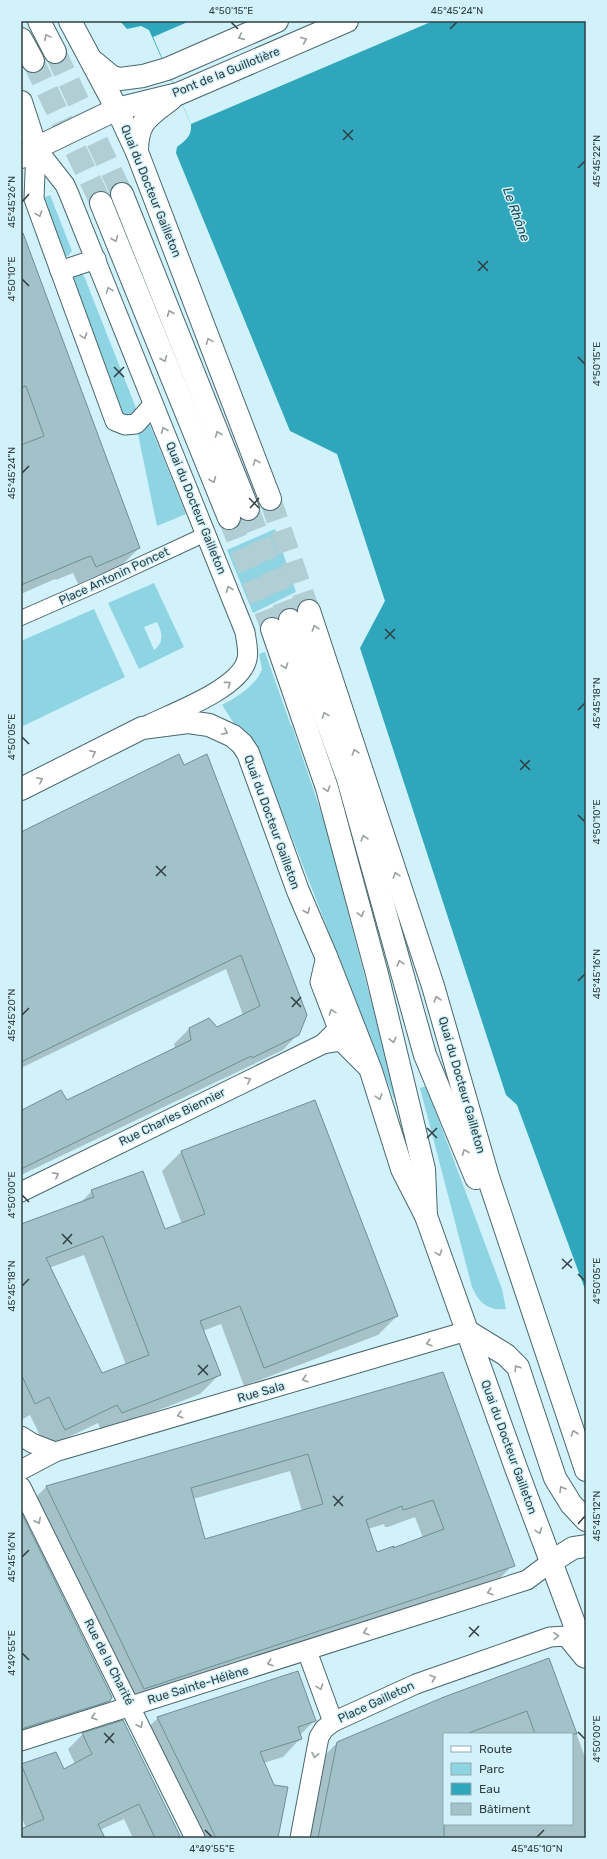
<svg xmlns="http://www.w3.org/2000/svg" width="607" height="1859" font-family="Rubik,sans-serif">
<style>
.green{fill:#8ed4e3;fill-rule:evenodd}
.water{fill:#2fa6bc}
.pier{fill:#d1f2fa}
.shadow{fill:#0003;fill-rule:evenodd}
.building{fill:#a2c2c9;stroke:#6f8e95;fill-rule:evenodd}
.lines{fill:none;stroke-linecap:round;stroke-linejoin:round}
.primary-tunnel{stroke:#b1ced5;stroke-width:22;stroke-dasharray:22 11;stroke-linecap:butt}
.pedestrian-casing{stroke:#49676d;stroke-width:16}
.minor-casing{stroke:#49676d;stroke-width:21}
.secondary-casing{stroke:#49676d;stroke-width:24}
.primary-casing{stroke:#49676d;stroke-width:24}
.pedestrian{stroke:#fff;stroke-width:14}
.minor{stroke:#fff;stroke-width:19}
.secondary{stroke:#fff;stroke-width:22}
.primary{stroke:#fff;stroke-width:22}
.oneway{stroke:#989fa0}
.ticks{fill:none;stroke:#313f42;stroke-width:1.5}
.labels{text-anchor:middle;stroke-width:3;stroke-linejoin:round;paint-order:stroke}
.street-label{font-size:12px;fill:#313f42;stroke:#d1f2fa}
.water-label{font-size:13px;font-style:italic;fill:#194a54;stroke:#d1f2fa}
.neatline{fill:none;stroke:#313f42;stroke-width:1.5}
.ticks-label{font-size:10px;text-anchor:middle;fill:#313f42}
</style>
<rect width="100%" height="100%" fill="#d1f2fa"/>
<g class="green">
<path d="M50,195L72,251L68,256H65L40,199Z"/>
<path d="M80,273L84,276L136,408V413L124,419L71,278L74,274Z"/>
<path d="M149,423L186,514L157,526L138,434Z"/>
<path d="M275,529L296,592L253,613L227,550Z"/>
<path d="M154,583L184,647L139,669L108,603ZM157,622C162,632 165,642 154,650L144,627Z"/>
<path d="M94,609L125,677L21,727V641Z"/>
<path d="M265,652L291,726H292L326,827L396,1097L394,1099L257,748L237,728L222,705C237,697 256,686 262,669L259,654Z"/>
<path d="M426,1086L502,1289L506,1309C488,1311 479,1303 472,1287L420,1088Z"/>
</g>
<path class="water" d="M120,21H586V1292L517,1105L506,1095L360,648L385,601L337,454L290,431L176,153L177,147C186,140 192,136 191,124L149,30L141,26L127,29Z"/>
<path class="pier" d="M190,21H433L191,124L153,37Z"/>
<g class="shadow">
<path d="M21,230L139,548L122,565L78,584L73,573L56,580L55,579L21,594V446L24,445L21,438Z"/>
<path d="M178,755L298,1034L283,1050L21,1175L22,1111L66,1102L175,1048L174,1044L189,1029L217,1028L243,1015L226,969L21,1068V833Z"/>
<path d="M315,1101L397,1316L378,1335L244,1386L221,1324L203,1331L219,1375L200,1394L102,1432L98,1423L46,1448L30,1415L21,1420V1225L79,1204L92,1191L165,1231L182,1224L162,1171L181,1152ZM84,1255L126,1365L101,1374L49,1268Z"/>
<path d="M442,1373L513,1565L495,1583L126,1706L28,1505L46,1487ZM290,1471L302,1511L205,1540L193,1499ZM415,1517L423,1538L391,1550L376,1553L368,1529L384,1524L385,1527H388Z"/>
<path d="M21,1515L109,1700L94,1716L21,1739Z"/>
<path d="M549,1659L586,1760V1838H308L324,1756L337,1743ZM444,1734H572V1824H444Z"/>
<path d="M158,1718L314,1721L299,1736L300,1739L283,1757L263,1763L276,1838H190L140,1735Z"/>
<path d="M83,1734L180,1838H133L124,1819L100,1830L103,1838H21V1830L26,1828L21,1815V1765L55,1754L63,1770L75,1764L68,1749Z"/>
</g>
<g class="building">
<path d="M21,233H23L140,548L96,567L91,556L85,558L21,585V445L44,436L26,386L21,388Z"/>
<path d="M179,754L184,765L207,754L307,1015L299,1035L252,1058L251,1056L21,1169L22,1110L61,1090L67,1100L191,1040L189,1028L209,1018L217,1027L260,1006L241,955L21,1062V832Z"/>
<path d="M315,1100L398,1316L264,1368L240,1306L200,1321L221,1375L122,1413L117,1405L65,1430L49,1397L35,1404L21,1374V1224L94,1197L91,1190L143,1171L165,1229L205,1214L181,1151ZM103,1236L149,1355L102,1373L46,1258Z"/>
<path d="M443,1372L515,1566L144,1689L46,1486ZM308,1454L323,1504L205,1539L191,1488ZM433,1500L444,1529L393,1548L394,1546L377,1552L366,1520L402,1506L403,1510L407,1509Z"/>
<path d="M21,1512L112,1697L110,1701L21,1729Z"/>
<path d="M549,1658L577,1734H535L527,1711L466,1734H444V1838H318L337,1742L444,1697Z"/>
<path d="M298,1671L316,1721L298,1727L302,1739L260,1752L274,1785L288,1787L278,1838H216L157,1717Z"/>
<path d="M123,1720L181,1838H155L139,1804L98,1824L105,1838H21V1829L44,1819L21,1764L56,1752L64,1769L92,1754L82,1733Z"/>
</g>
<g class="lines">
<g class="primary-tunnel">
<path d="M55,52L122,194"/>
<path d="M33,61L101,203"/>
<path d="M270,499L309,611"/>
<path d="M248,509L290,620"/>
<path d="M229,518L272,629"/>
</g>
<g class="pedestrian-casing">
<path id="pedestrian" d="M21,618L96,585L206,534"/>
</g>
<g class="minor-casing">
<g id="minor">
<path d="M36,148L65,185L69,194L245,632C246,640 249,651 247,659C241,688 175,712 150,724"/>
<path d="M36,148L34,199L115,421L125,425L136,424L153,405"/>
<path d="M60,271L96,259"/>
<path d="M323,1044L338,1029L320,982L326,956"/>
<path d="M21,1192L323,1044L341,1041L369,1069"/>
<path d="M21,1436L32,1443L55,1452"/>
<path d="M21,1470L55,1452L467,1331"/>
<path d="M21,1487L195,1838"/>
<path d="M307,1651L333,1722"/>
<path d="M21,1741L527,1580L551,1562"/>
<path d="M300,1838L319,1737L324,1729L333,1722L416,1684L550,1637L566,1636L584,1658"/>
</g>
</g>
<g class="secondary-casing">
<path id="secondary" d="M21,789L142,728L188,722L209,725L233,736L242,744L248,753L298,891L326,956L371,1071L402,1169L426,1216"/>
</g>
<g class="primary-casing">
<g id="primary">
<path d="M39,21L55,52"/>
<path d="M70,21L117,109L137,152L270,499"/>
<path d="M21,39L33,61"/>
<path d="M94,62L112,77L120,79L143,76L167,69L277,21"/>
<path d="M21,102L36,148"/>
<path d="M137,152C137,121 148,117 171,99"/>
<path d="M21,157L36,148L117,109L178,94L347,21"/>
<path d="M122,194L248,509"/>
<path d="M101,203L229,518"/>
<path d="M309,611L433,986L488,1177L586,1470"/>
<path d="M290,620L348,779L425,1055L476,1178"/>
<path d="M272,629L327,788L377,974L424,1169L426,1216L516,1468L586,1655"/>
<path d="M467,1331L506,1355L518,1367L555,1478L571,1504L586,1520"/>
<path d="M551,1562L573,1548L586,1546"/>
</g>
</g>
<use href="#pedestrian" class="pedestrian"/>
<use href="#minor" class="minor"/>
<use href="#secondary" class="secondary"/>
<use href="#primary" class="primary"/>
</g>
<defs><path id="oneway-chevron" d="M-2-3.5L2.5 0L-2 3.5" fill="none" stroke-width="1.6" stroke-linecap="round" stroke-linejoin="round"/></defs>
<g class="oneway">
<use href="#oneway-chevron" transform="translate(47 37) rotate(-118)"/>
<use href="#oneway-chevron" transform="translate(241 37) rotate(156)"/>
<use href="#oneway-chevron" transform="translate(304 40) rotate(-23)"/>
<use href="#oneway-chevron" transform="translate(39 214) rotate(70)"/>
<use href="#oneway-chevron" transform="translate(115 239) rotate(68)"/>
<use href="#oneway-chevron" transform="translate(109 290) rotate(-111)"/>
<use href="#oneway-chevron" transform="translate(170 313) rotate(-112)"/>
<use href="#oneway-chevron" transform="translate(84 336) rotate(70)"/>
<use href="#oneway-chevron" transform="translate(209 341) rotate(-111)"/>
<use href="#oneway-chevron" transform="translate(164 359) rotate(68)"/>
<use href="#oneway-chevron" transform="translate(164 430) rotate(-112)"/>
<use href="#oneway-chevron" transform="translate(218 434) rotate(-112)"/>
<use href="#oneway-chevron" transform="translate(256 462) rotate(-111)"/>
<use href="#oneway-chevron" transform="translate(213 480) rotate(68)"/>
<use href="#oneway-chevron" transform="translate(229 589) rotate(-112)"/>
<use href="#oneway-chevron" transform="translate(315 628) rotate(-108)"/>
<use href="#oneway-chevron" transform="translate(285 666) rotate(71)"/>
<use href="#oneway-chevron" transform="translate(228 684) rotate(-36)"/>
<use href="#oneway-chevron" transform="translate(325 715) rotate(-110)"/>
<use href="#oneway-chevron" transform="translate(225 732) rotate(27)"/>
<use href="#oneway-chevron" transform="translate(355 752) rotate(-108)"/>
<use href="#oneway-chevron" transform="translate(93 753) rotate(-27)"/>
<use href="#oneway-chevron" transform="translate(40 780) rotate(-26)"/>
<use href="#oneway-chevron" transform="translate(327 789) rotate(73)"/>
<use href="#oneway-chevron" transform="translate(364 838) rotate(-106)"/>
<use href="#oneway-chevron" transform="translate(396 875) rotate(-108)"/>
<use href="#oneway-chevron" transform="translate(307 911) rotate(67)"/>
<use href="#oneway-chevron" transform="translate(361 914) rotate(75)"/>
<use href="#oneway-chevron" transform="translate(400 963) rotate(-106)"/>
<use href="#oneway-chevron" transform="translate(437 999) rotate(-106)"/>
<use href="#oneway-chevron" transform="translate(332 1012) rotate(-110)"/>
<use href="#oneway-chevron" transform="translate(393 1040) rotate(77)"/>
<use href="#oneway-chevron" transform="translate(248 1080) rotate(-26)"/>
<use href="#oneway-chevron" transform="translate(379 1097) rotate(72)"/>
<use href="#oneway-chevron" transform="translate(465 1152) rotate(-112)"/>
<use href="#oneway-chevron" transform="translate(56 1175) rotate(-27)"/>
<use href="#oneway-chevron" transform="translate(439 1253) rotate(70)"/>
<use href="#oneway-chevron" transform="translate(429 1343) rotate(163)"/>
<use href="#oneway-chevron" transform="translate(517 1368) rotate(-122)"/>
<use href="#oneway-chevron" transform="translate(305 1379) rotate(164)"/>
<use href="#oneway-chevron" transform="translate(180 1415) rotate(164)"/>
<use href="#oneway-chevron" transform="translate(574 1433) rotate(-109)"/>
<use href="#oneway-chevron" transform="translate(562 1489) rotate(-121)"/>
<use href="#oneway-chevron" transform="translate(38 1521) rotate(63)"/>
<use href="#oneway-chevron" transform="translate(539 1531) rotate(69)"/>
<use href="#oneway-chevron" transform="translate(490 1592) rotate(162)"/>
<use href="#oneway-chevron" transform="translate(366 1632) rotate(162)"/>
<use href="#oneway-chevron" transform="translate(556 1636) rotate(-5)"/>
<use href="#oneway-chevron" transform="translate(270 1663) rotate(163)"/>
<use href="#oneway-chevron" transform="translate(433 1678) rotate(-19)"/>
<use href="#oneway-chevron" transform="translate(320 1687) rotate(70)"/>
<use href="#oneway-chevron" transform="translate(94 1717) rotate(162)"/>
<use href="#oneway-chevron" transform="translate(140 1725) rotate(64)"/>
<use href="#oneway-chevron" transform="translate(315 1755) rotate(101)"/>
</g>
<path class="ticks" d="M231,22L238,29M450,29L457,22M343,130L353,140M343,140L353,130M578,168L585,161M22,202L29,194M478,261L488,271M478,271L488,261M22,279L29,286M578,357L585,364M114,367L124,377M114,377L124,367M22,473L29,466M249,498L259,508M250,508L259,498M385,629L395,639M385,639L395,629M578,710L585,703M22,737L29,744M520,760L530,770M520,770L530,760M578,815L585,822M156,866L166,876M156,876L166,866M578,981L585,974M291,997L301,1007M292,1007L301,997M22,1015L29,1008M427,1128L437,1138M427,1138L437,1128M22,1195L29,1202M62,1234L72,1244M63,1244L72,1234M562,1259L572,1268M562,1269L572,1259M578,1274L585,1281M22,1286L29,1279M198,1365L208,1375M198,1375L208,1365M333,1496L343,1506M334,1506L343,1496M578,1524L585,1516M22,1557L29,1550M469,1627L479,1636M469,1637L479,1626M22,1653L29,1660M578,1732L585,1739M104,1733L114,1743M105,1743L114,1733M205,1830L212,1837M537,1837L544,1830"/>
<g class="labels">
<g class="street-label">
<text transform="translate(226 72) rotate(-22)" y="4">Pont de la Guillotière</text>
<text transform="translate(151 191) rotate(68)" y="4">Quai du Docteur Gailleton</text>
<text transform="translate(196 508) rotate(68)" y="4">Quai du Docteur Gailleton</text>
<text transform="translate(114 576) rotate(-25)" y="4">Place Antonin Poncet</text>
<text transform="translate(272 822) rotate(70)" y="4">Quai du Docteur Gailleton</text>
<text transform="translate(462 1085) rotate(74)" y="4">Quai du Docteur Gailleton</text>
<text transform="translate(172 1117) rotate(-26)" y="4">Rue Charles Biennier</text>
<text transform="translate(261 1392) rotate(-16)" y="4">Rue Sala</text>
<text transform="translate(509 1447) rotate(70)" y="4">Quai du Docteur Gailleton</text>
<text transform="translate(109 1662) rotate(63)" y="4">Rue de la Charité</text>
<text transform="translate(198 1685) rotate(-17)" y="4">Rue Sainte-Hélène</text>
<text transform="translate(376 1702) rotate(-25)" y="4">Place Gailleton</text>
</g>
<g class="water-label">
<text transform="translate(517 214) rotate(70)" y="5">Le Rhône</text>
</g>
</g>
<rect width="607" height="1859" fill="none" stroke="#d1f2fa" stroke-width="44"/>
<rect x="443" y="1733" width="130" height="92" fill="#d1f2fa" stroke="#91aab0"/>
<rect x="451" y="1746" width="20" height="6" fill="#ffffff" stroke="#91aab0"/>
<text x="479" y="1753" font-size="12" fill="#313f42">Route</text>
<rect x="451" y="1763" width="20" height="12" fill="#8ed4e3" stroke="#91aab0"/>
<text x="479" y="1773" font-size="12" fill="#313f42">Parc</text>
<rect x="451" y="1783" width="20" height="12" fill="#2fa6bc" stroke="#91aab0"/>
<text x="479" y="1793" font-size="12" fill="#313f42">Eau</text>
<rect x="451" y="1803" width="20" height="12" fill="#a2c2c9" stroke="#91aab0"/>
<text x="479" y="1813" font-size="12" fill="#313f42">Bâtiment</text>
<rect x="22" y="22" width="563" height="1815" class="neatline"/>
<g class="ticks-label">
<text x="231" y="14">4°50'15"E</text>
<text x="457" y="14">45°45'24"N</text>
<text transform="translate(596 161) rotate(-90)" y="4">45°45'22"N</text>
<text transform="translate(11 202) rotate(-90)" y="4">45°45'26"N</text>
<text transform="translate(11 279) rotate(-90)" y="4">4°50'10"E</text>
<text transform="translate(596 364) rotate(-90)" y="4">4°50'15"E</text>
<text transform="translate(11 473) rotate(-90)" y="4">45°45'24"N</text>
<text transform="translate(596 703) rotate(-90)" y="4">45°45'18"N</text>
<text transform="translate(11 737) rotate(-90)" y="4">4°50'05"E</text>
<text transform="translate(596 822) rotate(-90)" y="4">4°50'10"E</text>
<text transform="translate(596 974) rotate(-90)" y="4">45°45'16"N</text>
<text transform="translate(11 1015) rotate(-90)" y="4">45°45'20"N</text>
<text transform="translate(11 1195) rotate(-90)" y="4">4°50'00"E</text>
<text transform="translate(596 1281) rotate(-90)" y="4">4°50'05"E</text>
<text transform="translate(11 1286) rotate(-90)" y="4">45°45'18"N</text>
<text transform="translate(596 1516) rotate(-90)" y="4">45°45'12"N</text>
<text transform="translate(11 1557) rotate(-90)" y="4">45°45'16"N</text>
<text transform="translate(11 1653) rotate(-90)" y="4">4°49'55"E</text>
<text transform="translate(596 1739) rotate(-90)" y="4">4°50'00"E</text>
<text x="212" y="1852">4°49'55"E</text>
<text x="537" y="1852">45°45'10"N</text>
</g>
</svg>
